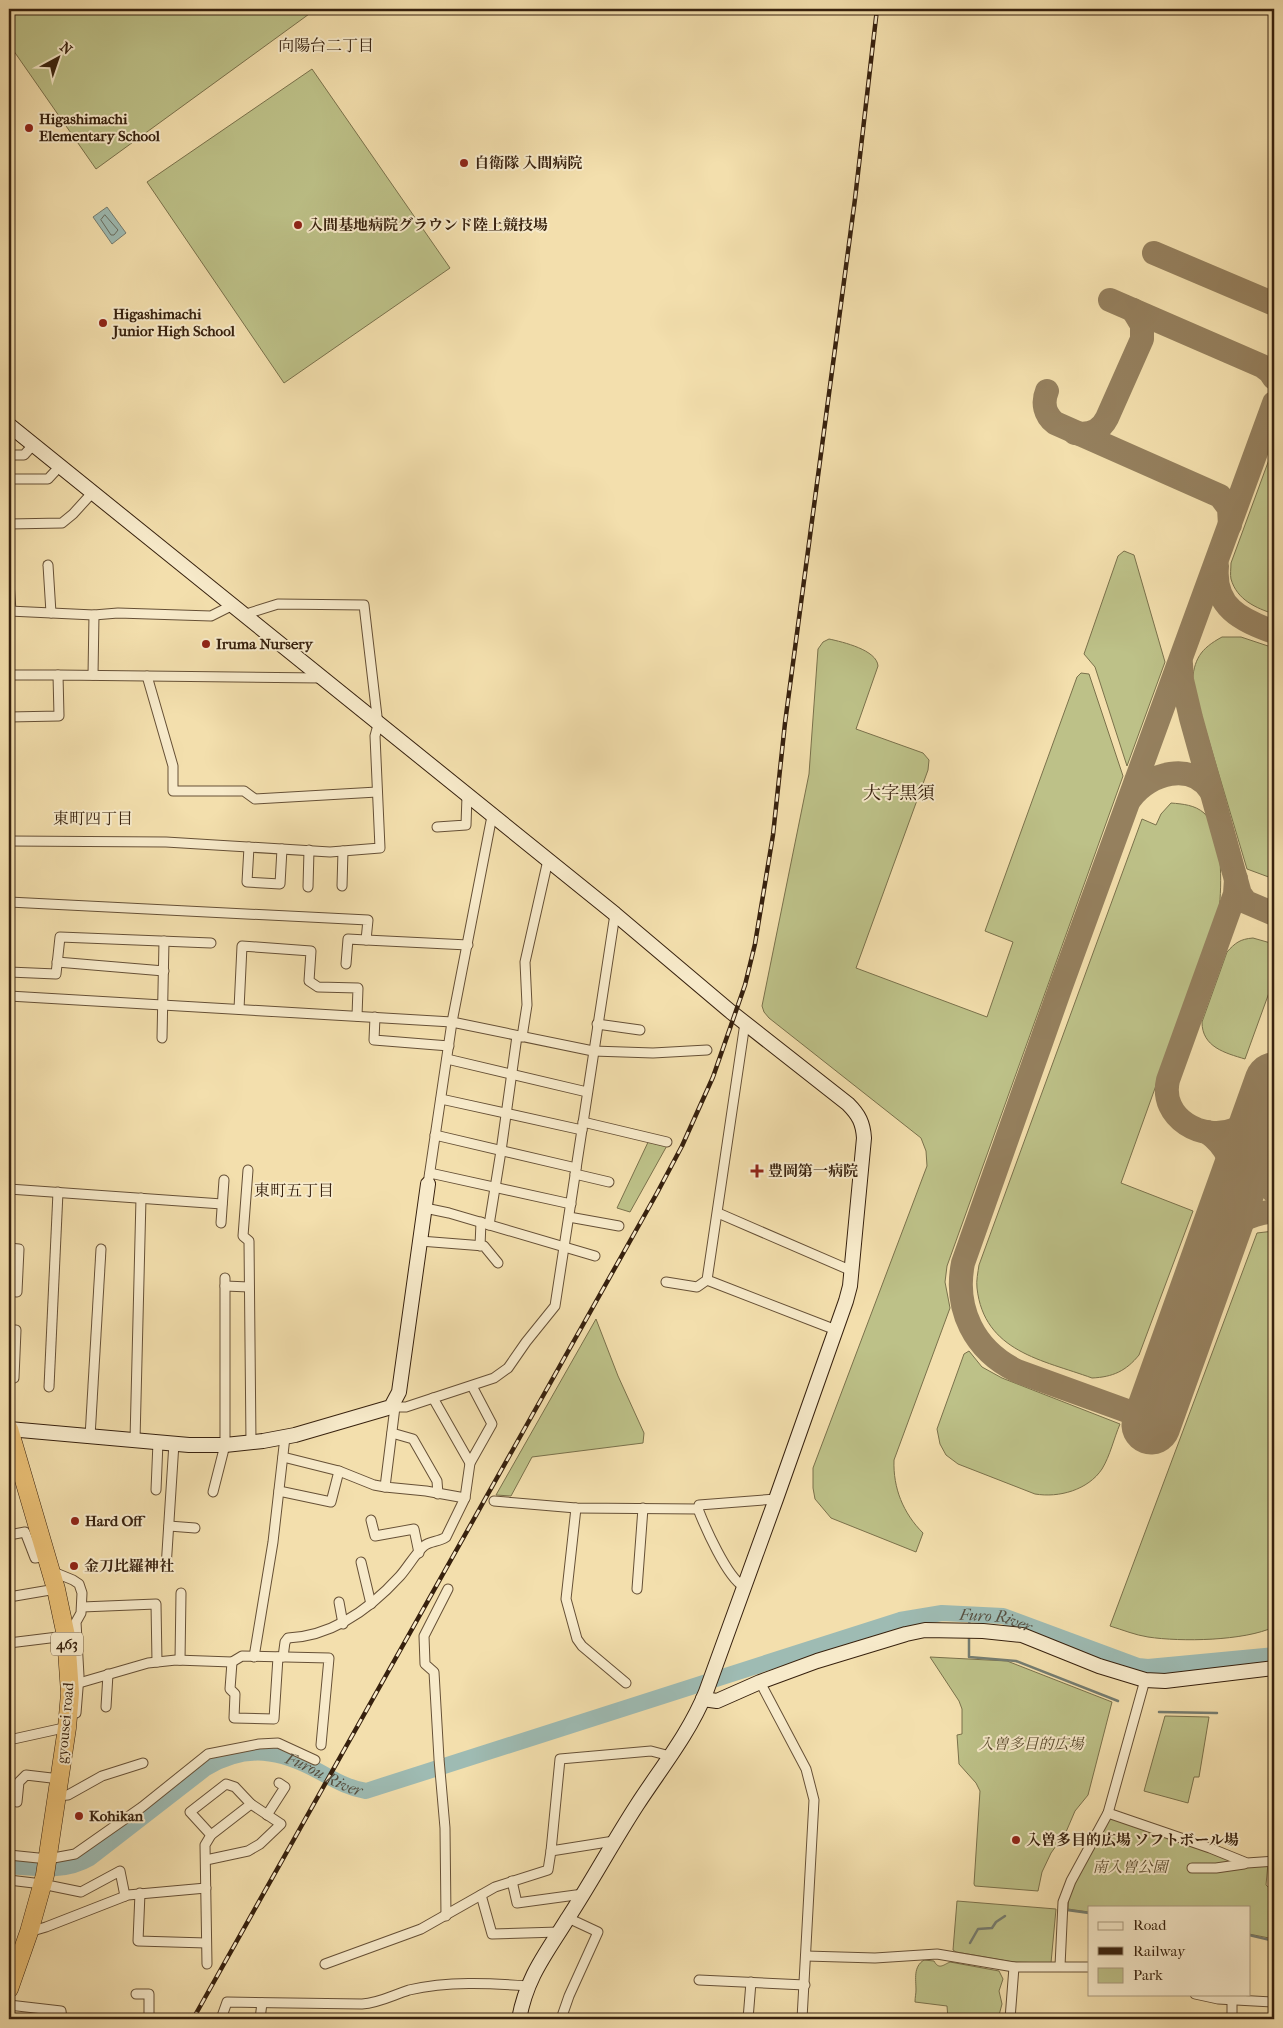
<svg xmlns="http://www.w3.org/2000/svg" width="1283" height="2028" font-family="'IM FELL French Canon','Noto Serif JP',serif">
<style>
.green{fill:#bdc188;stroke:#7a714b}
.water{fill:#9ebbb3;stroke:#757d71}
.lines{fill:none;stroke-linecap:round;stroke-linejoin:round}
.shore{stroke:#6a6e60;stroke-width:1}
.stream{stroke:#757d71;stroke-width:2.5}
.river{stroke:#9ebbb3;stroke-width:16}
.taxiway{stroke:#95805e;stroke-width:24}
.runway{stroke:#95805e;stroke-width:59}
.street-casing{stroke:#665036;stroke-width:11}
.secondary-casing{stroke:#37210e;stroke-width:16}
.highway-casing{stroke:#37210e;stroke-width:19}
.street{stroke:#f7eaca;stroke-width:9}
.secondary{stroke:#f7eaca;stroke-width:14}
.highway{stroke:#eac076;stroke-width:18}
.rail-casing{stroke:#37210e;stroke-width:4.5}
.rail{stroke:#f7eaca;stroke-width:2.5;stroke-dasharray:8;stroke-linecap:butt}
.poi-dot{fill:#8f2418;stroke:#f7eaca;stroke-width:2}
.labels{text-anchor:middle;stroke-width:4;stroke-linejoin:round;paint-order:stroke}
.shield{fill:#f7eaca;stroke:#715d46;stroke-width:1}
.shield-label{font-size:14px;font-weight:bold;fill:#37210e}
.poi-label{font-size:15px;font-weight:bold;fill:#37210e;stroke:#f7eaca;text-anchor:start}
.street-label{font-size:15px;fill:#37210e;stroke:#f7eaca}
.park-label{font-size:15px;font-style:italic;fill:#58492c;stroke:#f7eaca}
.neighbourhood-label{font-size:16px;fill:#37210e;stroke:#f7eaca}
.water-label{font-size:16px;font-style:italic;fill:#564f40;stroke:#f7eaca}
.quarter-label{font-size:18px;fill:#37210e;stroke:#f7eaca}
</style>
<rect width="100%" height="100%" fill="#f3dfad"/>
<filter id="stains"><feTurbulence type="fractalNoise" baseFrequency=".004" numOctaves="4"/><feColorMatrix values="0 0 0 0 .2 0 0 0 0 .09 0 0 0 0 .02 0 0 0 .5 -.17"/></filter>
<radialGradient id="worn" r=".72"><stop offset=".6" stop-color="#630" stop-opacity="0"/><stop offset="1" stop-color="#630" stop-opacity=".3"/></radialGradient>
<g class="green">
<path d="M9,9H316L96,169L11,47L9,48Z"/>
<path d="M312,69L450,268L284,383L147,182Z"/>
<path d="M1274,446V614C1256,608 1237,600 1231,579C1230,575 1231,568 1231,563Z"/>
<path d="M1124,551L1134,555L1165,662L1127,766L1095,667L1084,654L1118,556Z"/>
<path d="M1222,637H1241L1274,648V879L1247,869L1192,684C1194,659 1200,649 1222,637Z"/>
<path d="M829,639C843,642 877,650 878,666L856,729L923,753L929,760L928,770L856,968L987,1017L1013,942L985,931L1077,677L1081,673L1089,674L1123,776L947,1266L945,1282L950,1308L894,1460C893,1488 903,1513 923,1533L916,1552L831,1518L815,1499L813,1488V1468L927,1166L926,1151L921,1138L769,1018L764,1012L762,1006L809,774L818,649L823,642Z"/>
<path d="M1171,803C1183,804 1195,805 1204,813C1223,830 1222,886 1219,910L1121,1183L1193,1211L1139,1355C1126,1371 1113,1377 1092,1378C1043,1360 984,1352 977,1288C976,1281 978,1272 979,1265L1142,819L1156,825L1161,814Z"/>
<path d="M1253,938L1274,944V979L1245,1059C1225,1053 1202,1047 1202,1022L1227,952C1235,943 1240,939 1253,938Z"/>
<path d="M650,1138L669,1142L630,1212L617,1208Z"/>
<path d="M1274,1231V1627C1244,1641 1181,1642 1148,1637C1135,1635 1123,1630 1110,1626L1257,1233Z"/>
<path d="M596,1319L618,1376L644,1433L643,1443L532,1457L511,1496L496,1495Z"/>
<path d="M969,1351L982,1367L1002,1378L1120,1424C1114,1438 1110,1456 1102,1469C1088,1490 1059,1498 1035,1494L958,1464L946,1455L940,1444L937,1429L964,1354Z"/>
<path d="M930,1657L1007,1661L1112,1702L1088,1795L1075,1811L1066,1832L1051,1853L1042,1872L1038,1891L975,1886L974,1884L980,1791L976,1783L959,1764L957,1735L962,1734V1709L959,1701Z"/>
<path d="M1165,1716L1209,1717L1199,1777H1194L1188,1803L1144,1791Z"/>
<path d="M1114,1818L1214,1852L1268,1863L1266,1885L1268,1887L1274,1886V1939L1249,1934V1907H1089V1912L1068,1909L1069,1893L1108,1820Z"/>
<path d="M957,1901L1056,1909L1051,1963L1013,1962L956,1952L953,1950Z"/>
<path d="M924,1960L934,1961C939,1970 943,1965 950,1962L999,1971L1003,1979L999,1991L1002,2004L998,2019H948L947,2006L915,2002C915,1997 916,1994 916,1990C916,1979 913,1967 924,1960Z"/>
</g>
<path class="water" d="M107,207L126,233L112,244L93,217Z"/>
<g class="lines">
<path class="shore" d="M105,215L118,230L114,235H111L101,220Z"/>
<g class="stream">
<path d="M969,1626L970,1615"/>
<path d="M969,1637V1657L1016,1661L1118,1701"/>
<path d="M1159,1712L1217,1713"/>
<path d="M1067,1910L1089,1913"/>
<path d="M1249,1935L1274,1941"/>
<path d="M970,1943L978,1929L992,1928L996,1922L1005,1916"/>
</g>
<path class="river" id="s1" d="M9,1866C38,1868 64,1873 90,1858L206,1768C247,1744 280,1750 320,1772C335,1780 348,1788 366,1791L900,1620L942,1613L1003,1616L1138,1666L1148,1667L1274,1655"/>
<g class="taxiway">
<path d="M1154,253L1274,304"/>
<path d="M1110,300L1262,366L1270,372L1274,378"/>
<path d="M1047,391C1042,403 1045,415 1055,423L1220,496L1229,508L1230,525"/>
<path d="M1075,433C1089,436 1101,430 1107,418L1142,339V325L1133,310"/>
<path d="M1217,566C1213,607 1241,620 1274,632"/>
<path d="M1181,664L1182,680L1191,718L1240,894L1246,902L1274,914"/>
<path d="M1131,798C1149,773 1192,761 1211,791"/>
<path d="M1236,879L1235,894L1168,1080C1159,1118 1203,1143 1236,1129C1249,1124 1259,1113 1267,1101"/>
<path d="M1207,1132C1227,1146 1234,1165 1236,1188"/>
<path d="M1253,1142C1255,1161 1260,1178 1274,1192"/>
<path d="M1216,1243C1231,1223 1249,1214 1274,1211"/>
<path d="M1152,1420L1017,1371C974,1350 954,1309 963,1263L1061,986L1274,403"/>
</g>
<path class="runway" d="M1151,1425L1274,1082"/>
<g class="street-casing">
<g id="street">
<path d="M9,455H24L33,445"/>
<path d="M9,479H48L60,466"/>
<path d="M9,524L62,523L73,514L93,492"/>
<path d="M48,565L51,613"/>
<path d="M9,582L11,611"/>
<path d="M9,611L94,615L118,613L211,616L231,606"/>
<path d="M9,675H58"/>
<path d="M93,675L94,615"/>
<path d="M147,676L173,766V791H244L255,799L377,792"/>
<path d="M9,717L59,716L58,675L321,678"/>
<path d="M437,827L466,825L467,796"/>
<path d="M9,841L166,842L330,852L380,848L375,736L378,725L364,605L278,604L243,615"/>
<path d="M249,847L247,882L280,884L282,849"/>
<path d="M342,886L343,851"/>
<path d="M308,887L309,850"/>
<path d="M9,902L368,920L366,940L348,939L346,964"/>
<path d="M366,940L468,945"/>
<path d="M57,962L164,971"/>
<path d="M9,972L56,974L60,937L211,943"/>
<path d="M9,996L452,1022L593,1051L653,1053L707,1050"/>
<path d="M239,1009L242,946L311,951L309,981L318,987L358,988L357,1016"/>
<path d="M375,1017L374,1040L449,1046"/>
<path d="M597,1024L640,1030"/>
<path d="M522,1037L527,1005L525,962L548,860"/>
<path d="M162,1038L164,941"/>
<path d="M447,1059L587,1092"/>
<path d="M441,1099L582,1130"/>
<path d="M583,1122L667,1142"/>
<path d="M435,1135L576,1168"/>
<path d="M248,1170L243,1236L249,1241L251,1442"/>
<path d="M430,1173L571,1204"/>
<path d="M575,1174L609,1182"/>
<path d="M428,1184L452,1022L492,816"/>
<path d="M9,1189L222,1204"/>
<path d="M425,1208L449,1213L595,1256"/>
<path d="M718,1213L852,1271"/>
<path d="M569,1217L619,1226"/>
<path d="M221,1223L224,1180"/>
<path d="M489,1225L501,1151L517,1036"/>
<path d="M420,1241L484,1246L498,1263"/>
<path d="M480,1246L481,1222"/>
<path d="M9,1248L19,1249L17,1292L9,1291"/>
<path d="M707,1280L836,1330"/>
<path d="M666,1282L697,1287L707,1280L745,1023"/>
<path d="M225,1286L249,1287"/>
<path d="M9,1330H16L14,1378L9,1380"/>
<path d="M49,1387L58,1192"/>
<path d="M433,1398L470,1463"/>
<path d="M391,1407H406L494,1378L508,1368L526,1342L555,1306L615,914"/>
<path d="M392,1433L413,1439L437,1481L438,1494"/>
<path d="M90,1437L101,1249"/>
<path d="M135,1440L141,1198"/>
<path d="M339,1471L374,1485L385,1487"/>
<path d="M156,1490L158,1442"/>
<path d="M279,1491L331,1502L339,1471L283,1457"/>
<path d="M213,1492L225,1445V1278"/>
<path d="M465,1498L470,1463L492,1424L472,1386"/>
<path d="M494,1501L576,1508L698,1509"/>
<path d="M576,1508L566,1599L577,1639L582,1646L626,1683"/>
<path d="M371,1520L375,1536L414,1529L419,1553"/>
<path d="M169,1526L195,1528"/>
<path d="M9,1535L25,1532L35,1558L47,1556"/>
<path d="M361,1562L371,1604"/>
<path d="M166,1568L174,1443"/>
<path d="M51,1571L73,1580L79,1584L82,1593L81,1613L76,1622L79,1676L76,1713"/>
<path d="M743,1586C727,1577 705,1527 698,1509L699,1505L776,1499"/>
<path d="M637,1589L643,1508"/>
<path d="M9,1597L56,1589"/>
<path d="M339,1602L343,1624"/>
<path d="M82,1607L156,1604L157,1662"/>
<path d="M9,1643L66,1636"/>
<path d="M254,1657L273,1542L285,1437"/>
<path d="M283,1657L285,1642L288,1638C333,1636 370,1609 400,1576C408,1567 415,1554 424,1546C430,1541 439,1542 446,1537L465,1498L426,1491L385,1487L395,1407"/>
<path d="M180,1660L181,1593"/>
<path d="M232,1662L230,1689L235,1694L234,1718L274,1719L278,1657"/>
<path d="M760,1682L806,1769L814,1800L802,2019"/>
<path d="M79,1683L148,1663L176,1660L232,1662L242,1656L329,1658L321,1745"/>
<path d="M106,1707L108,1674"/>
<path d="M9,1740L68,1727"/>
<path d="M57,1796L68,1795L102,1776L143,1763"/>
<path d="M17,1802L19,1782L26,1775L60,1779"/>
<path d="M1108,1813L1210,1848L1247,1863L1274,1861"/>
<path d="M267,1815L285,1787L279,1783"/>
<path d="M551,1851L560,1759L651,1751L670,1756"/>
<path d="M9,1855L48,1859L75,1854L142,1807L208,1754L259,1744L278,1743L315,1760"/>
<path d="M206,1860L248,1851L260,1844L281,1824L251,1804L235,1787L226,1784L190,1812L211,1835"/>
<path d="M1192,1868H1216L1244,1864"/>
<path d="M9,1880L42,1884L81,1892L120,1871L125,1896"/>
<path d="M512,1881L517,1903L583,1894"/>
<path d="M140,1893L138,1941L206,1943"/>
<path d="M481,1895L492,1934L559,1932"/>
<path d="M446,1916L445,1828L439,1759L434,1672L425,1664L424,1636L448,1589"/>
<path d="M29,1932L46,1927L128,1895L206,1888"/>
<path d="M806,1956L875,1958L937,1954L1014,1967H1089"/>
<path d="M207,1964L205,1845L211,1835L251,1804"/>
<path d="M325,1964L421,1929L495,1887L548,1870L551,1851L614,1841"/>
<path d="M1060,1966L1063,1902L1071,1881L1108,1813L1145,1680"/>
<path d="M699,1980L805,1985"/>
<path d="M136,1994H149V2019"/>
<path d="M1195,1994L1218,1999L1274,2002"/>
<path d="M9,2005L61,2011L62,2019"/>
<path d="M221,2019L227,2002L362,2004C379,2003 393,1995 409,1990C448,1981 489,1983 528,1986"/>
<path d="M260,2019L262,2003"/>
<path d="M561,2019L569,1996L598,1932L568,1918"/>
<path d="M748,2019L751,1982"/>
<path d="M1010,2019L1014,1967"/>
<path d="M1232,2019V2000"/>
</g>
</g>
<g class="secondary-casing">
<g id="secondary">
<path d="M9,425L615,914L731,1012L848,1104C859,1115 863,1123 864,1138L850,1286L846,1301L776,1499L706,1692C689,1734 661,1768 637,1805C613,1842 592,1881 568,1918C546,1954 527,1976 519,2019"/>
<path d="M9,1429L189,1445H225L263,1441L295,1435L391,1407L399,1392L428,1184"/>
<path d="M703,1699L717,1701L760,1682L817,1661L906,1634L925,1630L983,1631L1022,1635L1099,1666L1145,1680L1165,1681L1274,1668"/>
</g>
</g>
<g class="highway-casing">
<path id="highway" d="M9,1429L56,1589L66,1636L70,1693L67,1728L45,1875L29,1932L9,1989"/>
</g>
<use href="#street" class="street"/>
<use href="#secondary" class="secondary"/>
<use href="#highway" class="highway"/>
<g class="rail-casing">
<path id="rail" d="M193,2019L657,1193L682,1146L713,1077L745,985L755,944L773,835L785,723L855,199L877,9"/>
</g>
<use href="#rail" class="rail"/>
</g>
<g class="poi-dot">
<circle cx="29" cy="128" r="5"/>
<circle cx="464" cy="163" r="5"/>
<circle cx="298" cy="225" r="5"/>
<circle cx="103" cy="323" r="5"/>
<circle cx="206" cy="644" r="5"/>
<path d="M754.5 1163.5h5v5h5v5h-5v5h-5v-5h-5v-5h5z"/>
<circle cx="75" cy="1521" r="5"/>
<circle cx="74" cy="1566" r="5"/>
<circle cx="79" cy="1816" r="5"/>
<circle cx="1016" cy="1840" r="5"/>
</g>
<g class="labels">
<rect class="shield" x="51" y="1632.5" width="32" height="23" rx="4"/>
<g class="shield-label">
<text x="67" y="1649">463</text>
</g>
<g class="poi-label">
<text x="39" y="124">Higashimachi<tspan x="39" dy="17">Elementary School</tspan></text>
<text x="474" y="168">自衛隊 入間病院</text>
<text x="308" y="230">入間基地病院グラウンド陸上競技場</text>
<text x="113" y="319">Higashimachi<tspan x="113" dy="17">Junior High School</tspan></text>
<text x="216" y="649">Iruma Nursery</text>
<text x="768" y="1176">豊岡第一病院</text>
<text x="85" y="1526">Hard Off</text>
<text x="84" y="1571">金刀比羅神社</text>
<text x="89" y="1821">Kohikan</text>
<text x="1026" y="1845">入曽多目的広場 ソフトボール場</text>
</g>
<g class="street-label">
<text transform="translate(65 1723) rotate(-85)" y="5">gyousei road</text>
</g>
<g class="park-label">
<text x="1031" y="1749">入曽多目的広場</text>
<text x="1130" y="1872">南入曽公園</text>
</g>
<g class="neighbourhood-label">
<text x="326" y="51">向陽台二丁目</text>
<text x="93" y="824">東町四丁目</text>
<text x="294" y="1196">東町五丁目</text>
</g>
<g class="water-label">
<text dy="6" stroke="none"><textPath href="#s1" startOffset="1058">Furo River</textPath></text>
<text dy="6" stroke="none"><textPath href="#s1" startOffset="355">Furou River</textPath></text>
</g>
<g class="quarter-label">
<text x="899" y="799">大字黒須</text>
</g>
</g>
<rect width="1283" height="2028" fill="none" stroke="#f3dfad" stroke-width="30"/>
<rect x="10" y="10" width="1263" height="2008" fill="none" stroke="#37210e" stroke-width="2.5"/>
<rect x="15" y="15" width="1253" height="1998" fill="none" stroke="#37210e"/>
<rect x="1088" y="1906" width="162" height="90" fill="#f7eaca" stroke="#aa9a7f"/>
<rect x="1098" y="1922" width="25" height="8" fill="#f7eaca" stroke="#aa9a7f"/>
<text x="1133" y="1930" font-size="15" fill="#37210e">Road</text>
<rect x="1098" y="1947" width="25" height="8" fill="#37210e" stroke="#aa9a7f"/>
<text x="1133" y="1956" font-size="15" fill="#37210e">Railway</text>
<rect x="1098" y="1968" width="25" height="15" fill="#bdc188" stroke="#aa9a7f"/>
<text x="1133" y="1980" font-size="15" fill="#37210e">Park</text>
<g transform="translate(58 58) rotate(40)" stroke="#f7eaca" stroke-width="4" paint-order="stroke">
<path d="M0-4L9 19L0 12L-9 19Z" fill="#37210e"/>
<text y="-8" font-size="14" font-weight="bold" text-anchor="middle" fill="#37210e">N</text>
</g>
<rect width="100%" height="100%" filter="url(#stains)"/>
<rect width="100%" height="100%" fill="url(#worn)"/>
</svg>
